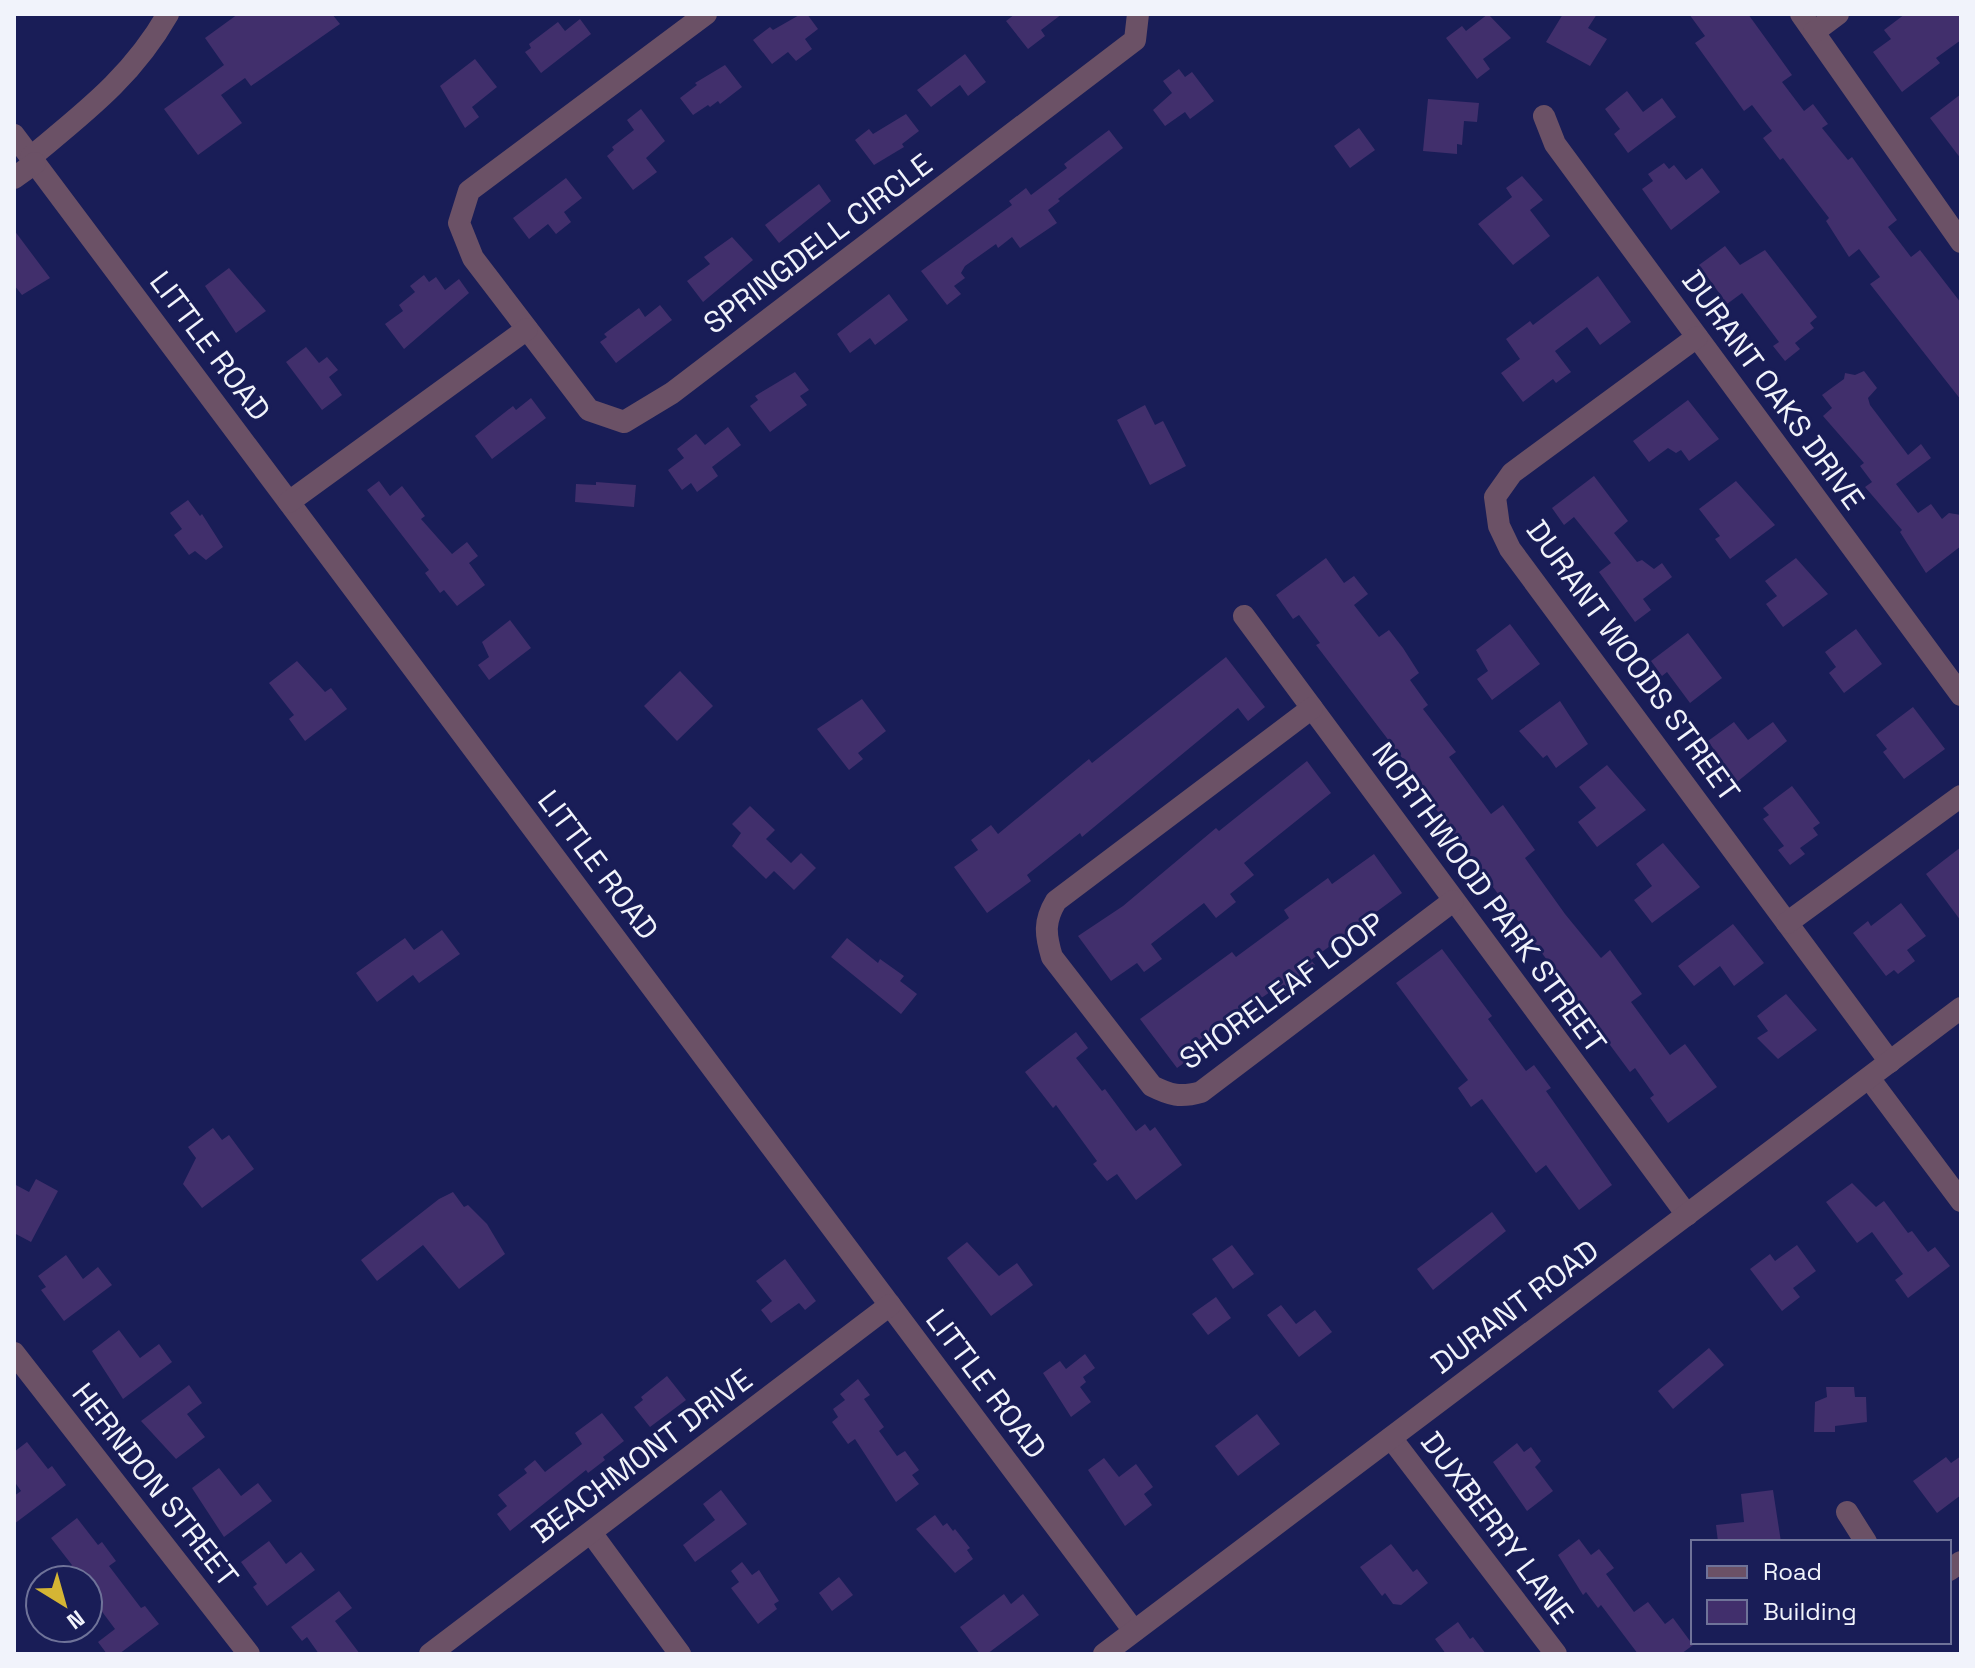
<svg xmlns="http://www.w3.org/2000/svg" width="1975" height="1668" font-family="'Space Grotesk',sans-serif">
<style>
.building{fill:#412f6c}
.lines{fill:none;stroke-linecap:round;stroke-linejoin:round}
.minor{stroke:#6b5166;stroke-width:22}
.labels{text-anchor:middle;stroke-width:6;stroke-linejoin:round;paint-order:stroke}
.street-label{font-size:30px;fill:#f1f3fb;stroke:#191d57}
</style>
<rect width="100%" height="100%" fill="#191d57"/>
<g class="building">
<path d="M238,14H332L340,24L251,86L245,78L221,95L242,123L198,155L164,109L224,65L205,38Z"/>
<path d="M801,14H807L818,29L805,39L812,49L796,61L788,52L772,64L753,40L770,27L773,30Z"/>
<path d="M1015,14H1062L1041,30L1045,36L1028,49L1006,21Z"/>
<path d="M1488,14L1511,38L1483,59L1490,69L1477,79L1446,38L1462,26L1466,31Z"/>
<path d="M1563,14H1597L1588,28L1607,39L1590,66L1546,42Z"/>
<path d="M1689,14H1748L1792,75L1782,82L1804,111L1813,104L1828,124L1822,128L1848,160L1852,157L1897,220L1888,227L1911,257L1920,250L1961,303V400L1870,284L1880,277L1859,249L1849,257L1826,221L1829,218L1783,158L1780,160L1763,138L1772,131L1752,105L1744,111L1695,43L1705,36Z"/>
<path d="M1905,14H1961V40L1936,58L1940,63L1902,92L1873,52L1891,39L1884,30Z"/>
<path d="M580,19L591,34L541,73L525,52L531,48L529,44L558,22L565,31Z"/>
<path d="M965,54L986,82L968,96L960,85L931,107L917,90Z"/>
<path d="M475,59L497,87L472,107L479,117L465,128L440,86Z"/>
<path d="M725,65L742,87L720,104L718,101L710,107L708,105L693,115L680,98L697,85L695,83Z"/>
<path d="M1179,69L1185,77L1192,72L1214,101L1190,119L1185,112L1165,126L1153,110L1172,93L1163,81Z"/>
<path d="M1627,91L1643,112L1662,98L1676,117L1628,153L1614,134L1620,129L1605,109Z"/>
<path d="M1961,94V159L1930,118Z"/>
<path d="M1428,99L1479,103L1477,122L1464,121L1462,145L1457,144V154L1423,151Z"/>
<path d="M641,109L665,141L646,158L657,172L633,190L607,156L614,150L612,147L634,130L627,120Z"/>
<path d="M906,114L919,131L902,144L904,147L874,165L855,140L869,129L873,134Z"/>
<path d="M1359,128L1375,150L1350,168L1334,146Z"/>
<path d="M1109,130L1123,148L1058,199L1060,201L1048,210L1057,223L1020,248L1012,237L998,248L996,244L965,266L961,273L965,278L954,286L961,294L947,305L921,271L1012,205L1009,201L1026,188L1031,195L1067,168L1064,164Z"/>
<path d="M1664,163L1669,169L1674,165L1686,180L1702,168L1720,192L1671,230L1642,189L1653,181L1648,174Z"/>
<path d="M1522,176L1543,200L1530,210L1550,236L1513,265L1478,224L1512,197L1506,188Z"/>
<path d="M566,178L582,198L564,212L571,222L556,234L548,224L529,239L513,218Z"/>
<path d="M819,184L831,201L779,243L765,225Z"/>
<path d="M14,230L50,278L22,295L14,285Z"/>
<path d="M732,237L753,260L703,302L687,281L710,264L704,257Z"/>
<path d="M1725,246L1740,265L1765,250L1817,317L1810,323L1814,328L1795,343L1800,349L1785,361L1773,346L1779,342L1742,293L1727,304L1699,265Z"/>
<path d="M229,268L266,311L236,333L205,286Z"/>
<path d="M424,275L429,282L436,277L445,290L459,279L469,293L404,349L385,324L403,311L399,305L415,292L410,286Z"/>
<path d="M1598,276L1631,322L1600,345L1587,327L1555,351L1571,372L1556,383L1553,379L1523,402L1501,373L1520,359L1506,339L1530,321L1533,325Z"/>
<path d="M889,294L908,320L875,345L870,338L850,353L837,334Z"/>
<path d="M660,305L672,320L616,363L600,342L607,337L604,334L639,308L645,317Z"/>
<path d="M306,347L319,363L327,357L338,370L329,377L342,395L322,410L286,362Z"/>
<path d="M1864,371L1877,388L1868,398L1870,405L1908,455L1921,444L1931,458L1896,484L1918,513L1931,504L1942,519L1949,513L1961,515V546L1926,573L1900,532L1902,530L1865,487L1872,482L1860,466L1864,463L1823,416L1832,408L1822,395L1844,379L1845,373L1855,375Z"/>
<path d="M795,372L809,390L800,396L807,405L770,432L750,406L758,400L755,396Z"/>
<path d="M531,398L546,418L492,459L475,436L513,406L516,410Z"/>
<path d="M1688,400L1719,439L1689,461L1681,450L1676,453L1668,448L1649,462L1633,441Z"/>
<path d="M1145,405L1155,425L1163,421L1186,466L1150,485L1117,420Z"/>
<path d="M728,427L741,445L712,467L718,476L697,492L691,483L682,490L668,470L684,458L677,449L696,434L705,445Z"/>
<path d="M1594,476L1628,521L1614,533L1637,562L1642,560L1654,569L1662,563L1672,577L1643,599L1651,610L1635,622L1599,572L1611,563L1574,517L1564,525L1552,508Z"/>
<path d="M379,481L390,496L402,486L425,516L421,519L452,554L467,542L478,556L469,563L485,585L457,606L444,590L440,593L425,573L429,570L367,490Z"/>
<path d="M1736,481L1775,525L1730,559L1715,539L1720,536L1699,509Z"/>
<path d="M596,482L636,485L634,507L575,502L576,484L596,485Z"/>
<path d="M188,500L200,516L202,514L223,547L206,560L195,551L189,555L174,535L182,529L170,513Z"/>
<path d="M1326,558L1344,583L1354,576L1368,594L1354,605L1379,637L1389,630L1403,648L1419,673L1410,680L1428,705L1423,709L1456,752L1449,757L1491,814L1503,805L1535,850L1525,858L1565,914L1601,958L1610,950L1642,994L1631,1002L1670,1055L1685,1044L1717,1087L1668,1123L1650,1098L1654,1095L1635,1068L1630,1072L1490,883L1425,794L1428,792L1316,645L1320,643L1299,615L1293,619L1276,595Z"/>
<path d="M1796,558L1828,594L1783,627L1766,604L1777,596L1765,581Z"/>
<path d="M510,620L531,648L489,680L478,665L489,657L482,642Z"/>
<path d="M1510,624L1540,664L1492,700L1477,679L1488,671L1476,650Z"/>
<path d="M1856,629L1882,664L1844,693L1829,673L1836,667L1825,652Z"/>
<path d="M1688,633L1722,678L1690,703L1667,672L1662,676L1651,661Z"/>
<path d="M1226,657L1265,707L1248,721L1238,708L1082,837L1080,833L1027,875L1031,881L987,913L954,867L978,850L971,840L991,825L998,834L1089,759L1092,763Z"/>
<path d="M297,661L325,692L331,688L347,709L305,741L289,719L294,715L269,683Z"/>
<path d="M680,671L713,706L677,741L644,706Z"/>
<path d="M862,699L886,731L858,753L863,759L849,770L817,729Z"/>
<path d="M1560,701L1588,744L1556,768L1547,755L1543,758L1519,731Z"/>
<path d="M1913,707L1945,749L1904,779L1883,752L1887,749L1876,735Z"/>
<path d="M1734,722L1748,740L1773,722L1787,741L1737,782L1708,741Z"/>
<path d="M1307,761L1331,793L1244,863L1254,875L1230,894L1236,902L1216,918L1204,903L1151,944L1162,959L1144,972L1137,963L1111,981L1078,936L1123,906L1216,828L1219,831Z"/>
<path d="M1607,765L1646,810L1597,847L1578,822L1596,808L1579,787Z"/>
<path d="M1792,786L1820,823L1813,828L1818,835L1800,848L1805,854L1790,865L1778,850L1784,846L1763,819L1769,815L1763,808Z"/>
<path d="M750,806L775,830L766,839L791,863L801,853L816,868L794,890L774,871L766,879L732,846L741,833L732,824Z"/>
<path d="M1663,843L1700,887L1652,923L1634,900L1652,886L1636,864Z"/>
<path d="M1961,847V921L1926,874Z"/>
<path d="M1374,854L1402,893L1311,960L1315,965L1276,993L1273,990L1196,1042L1202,1050L1177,1068L1140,1019L1232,952L1236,957L1289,918L1284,910L1328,878L1332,884Z"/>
<path d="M1901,903L1926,936L1907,950L1915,961L1898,974L1894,970L1886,976L1853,933L1868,921L1871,926Z"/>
<path d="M1733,924L1764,963L1734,986L1720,966L1694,986L1678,966Z"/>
<path d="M442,930L460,954L419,983L413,975L377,1002L356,973L405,938L414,950Z"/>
<path d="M847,938L878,963L880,959L904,976L900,981L917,994L901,1014L831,957Z"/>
<path d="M1442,949L1492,1016L1488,1019L1526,1071L1534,1065L1551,1088L1546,1091L1612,1185L1579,1210L1546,1165L1536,1173L1482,1099L1471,1107L1458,1088L1468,1080L1396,983Z"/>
<path d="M1786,994L1817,1030L1778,1059L1757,1038L1768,1031L1757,1016Z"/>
<path d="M1076,1032L1088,1048L1076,1058L1102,1091L1105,1089L1136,1131L1145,1124L1150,1131L1155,1127L1182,1165L1136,1200L1117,1174L1107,1181L1093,1164L1097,1161L1056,1105L1053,1108L1025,1072Z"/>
<path d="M213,1128L222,1140L229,1135L254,1169L202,1208L183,1184L196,1158L188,1147Z"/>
<path d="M36,1179L58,1191L31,1242L14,1233V1184L29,1192Z"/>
<path d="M1852,1183L1876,1207L1884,1201L1908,1233L1912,1231L1928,1252L1935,1247L1950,1266L1908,1298L1895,1280L1903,1274L1872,1232L1857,1243L1826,1202Z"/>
<path d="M453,1192L464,1207L468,1205L487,1224L505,1254L459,1289L423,1245L377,1281L361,1260L439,1199Z"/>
<path d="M1492,1212L1506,1231L1433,1290L1417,1269Z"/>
<path d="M967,1242L999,1276L1017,1263L1033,1285L991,1316L947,1258Z"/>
<path d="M1232,1245L1254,1274L1233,1289L1212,1259Z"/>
<path d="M1797,1245L1816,1271L1793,1288L1800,1297L1782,1311L1750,1269L1770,1254L1775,1261Z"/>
<path d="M66,1255L83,1279L98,1267L112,1285L64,1321L41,1290L46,1287L38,1276Z"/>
<path d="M785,1259L816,1301L805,1310L799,1303L771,1323L761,1310L772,1301L756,1281Z"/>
<path d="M1216,1297L1231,1318L1208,1335L1192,1314Z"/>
<path d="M1281,1305L1296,1324L1315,1310L1332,1332L1299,1357L1267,1315Z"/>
<path d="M119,1330L140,1358L159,1344L172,1362L123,1399L92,1351Z"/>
<path d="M1709,1348L1724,1365L1673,1409L1658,1391Z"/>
<path d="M1085,1354L1095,1368L1083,1377L1086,1382L1080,1387L1091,1402L1071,1417L1043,1373L1060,1361L1066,1369Z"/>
<path d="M667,1376L686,1400L650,1427L634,1407L643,1400L641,1397Z"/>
<path d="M858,1379L870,1395L864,1399L884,1427L879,1431L897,1456L905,1451L919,1470L912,1475L919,1484L896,1502L855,1439L848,1444L832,1422L838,1417L833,1409L845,1400L840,1394Z"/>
<path d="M189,1385L202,1403L187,1414L205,1437L176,1459L141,1421Z"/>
<path d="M1826,1387H1854L1855,1397H1866L1867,1422L1835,1426V1432H1814L1815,1402L1827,1397Z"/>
<path d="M602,1413L624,1441L603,1457L605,1460L588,1473L586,1470L510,1531L497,1514L507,1506L498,1495L527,1473L524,1469L535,1460L545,1472L582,1444L575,1433Z"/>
<path d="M1257,1414L1280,1444L1238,1476L1215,1446Z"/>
<path d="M27,1442L48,1469L52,1466L66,1485L14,1524V1496L21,1491L14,1481V1452Z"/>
<path d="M1517,1443L1524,1452L1531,1447L1541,1461L1535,1467L1553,1491L1527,1511L1493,1462Z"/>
<path d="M1961,1456V1495L1937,1513L1913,1481L1946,1457L1951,1463Z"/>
<path d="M1104,1458L1119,1477L1136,1464L1153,1487L1144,1494L1152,1505L1125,1526L1088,1470Z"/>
<path d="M219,1468L241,1496L258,1483L272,1501L224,1537L192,1488Z"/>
<path d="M721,1490L747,1524L695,1562L683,1545L715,1520L703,1504Z"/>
<path d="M1773,1490L1781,1542H1718L1716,1525L1744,1522L1741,1494Z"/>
<path d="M935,1515L943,1526L947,1523L953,1531L955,1529L970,1548L967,1550L973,1559L955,1573L916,1529Z"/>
<path d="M77,1518L98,1545L102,1542L116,1561L109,1566L141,1608L145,1606L159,1624L119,1654H107L98,1642L115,1629L88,1593V1580H53L72,1565L51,1538Z"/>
<path d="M1579,1539L1591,1555L1599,1549L1614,1568L1606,1574L1634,1612L1648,1602L1665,1624L1673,1618L1693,1645L1681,1654H1638L1601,1605L1598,1608L1586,1592L1583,1595L1558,1555Z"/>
<path d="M269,1541L286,1564L301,1552L315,1570L267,1606L253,1587L257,1584L241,1562Z"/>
<path d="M1391,1544L1413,1572L1417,1569L1428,1583L1401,1605L1393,1604L1385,1593L1382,1596L1360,1567Z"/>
<path d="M742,1562L752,1575L759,1570L779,1601L774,1604L777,1609L758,1624L731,1588L739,1582L731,1571Z"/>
<path d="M839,1577L853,1595L832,1611L819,1593Z"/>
<path d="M339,1591L352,1608L335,1621L360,1654H319L307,1637L302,1641L291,1627Z"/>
<path d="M1004,1594L1011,1604L1023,1594L1039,1615L987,1654H980L960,1627Z"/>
<path d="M1458,1622L1470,1639L1473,1637L1486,1654H1446L1435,1639Z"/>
</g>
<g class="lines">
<g class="minor">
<path d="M706,14L469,191L459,223L473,258L589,410L624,422L672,393L1135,40L1138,14"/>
<path d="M1801,14L1961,242"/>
<path d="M1814,32L1838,14"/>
<path d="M1544,116L1555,144L1961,695"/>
<path d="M14,135L1134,1631"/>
<path d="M31,157C85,112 132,77 168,14"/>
<path d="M14,178L35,163"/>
<path d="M1697,337L1512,473L1495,497L1499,526L1510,549L1890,1062"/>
<path d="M289,502L527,329"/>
<path d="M1244,616L1687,1215"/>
<path d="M1312,708L1056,901C1044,921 1045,934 1052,957L1152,1086C1170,1095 1180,1098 1201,1092L1453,901"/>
<path d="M1787,923L1961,796"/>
<path d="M1869,1078L1961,1201"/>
<path d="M14,1353L249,1654"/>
<path d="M1391,1438L1556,1654"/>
<path d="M1847,1512L1866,1542"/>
<path d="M592,1534L680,1654"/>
<path d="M1949,1570L1961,1562"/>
<path d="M430,1654L890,1305"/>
<path d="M1104,1654L1961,1008"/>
</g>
</g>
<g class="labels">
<g class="street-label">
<text transform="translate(818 244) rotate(-37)" y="10">SPRINGDELL CIRCLE</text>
<text transform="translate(210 346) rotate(53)" y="10">LITTLE ROAD</text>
<text transform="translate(1773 390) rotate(54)" y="10">DURANT OAKS DRIVE</text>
<text transform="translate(1633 661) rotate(54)" y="10">DURANT WOODS STREET</text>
<text transform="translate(598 865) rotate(53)" y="10">LITTLE ROAD</text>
<text transform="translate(1489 898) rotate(54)" y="10">NORTHWOOD PARK STREET</text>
<text transform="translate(1282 991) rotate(-36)" y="10">SHORELEAF LOOP</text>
<text transform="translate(1515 1307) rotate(-37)" y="10">DURANT ROAD</text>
<text transform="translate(986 1384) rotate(53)" y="10">LITTLE ROAD</text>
<text transform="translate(642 1456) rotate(-37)" y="10">BEACHMONT DRIVE</text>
<text transform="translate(155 1485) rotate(52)" y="10">HERNDON STREET</text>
<text transform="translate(1497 1528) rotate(53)" y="10">DUXBERRY LANE</text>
</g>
</g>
<rect width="1975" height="1668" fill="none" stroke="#f1f3fb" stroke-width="32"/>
<rect x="1691" y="1540" width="260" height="104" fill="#191d57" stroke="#6f7399" stroke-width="2"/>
<rect x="1707" y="1566" width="40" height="12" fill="#6b5166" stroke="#6f7399" stroke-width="2"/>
<text x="1763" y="1580" font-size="24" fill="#f1f3fb">Road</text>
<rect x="1707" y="1600" width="40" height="24" fill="#412f6c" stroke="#6f7399" stroke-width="2"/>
<text x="1763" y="1620" font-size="24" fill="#f1f3fb">Building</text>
<g transform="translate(64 1604) rotate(143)"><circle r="38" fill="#191d57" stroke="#6f7399" stroke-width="2"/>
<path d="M0-6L14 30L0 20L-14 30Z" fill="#d5b534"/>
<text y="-12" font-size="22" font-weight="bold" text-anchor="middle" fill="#f1f3fb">N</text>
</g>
</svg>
